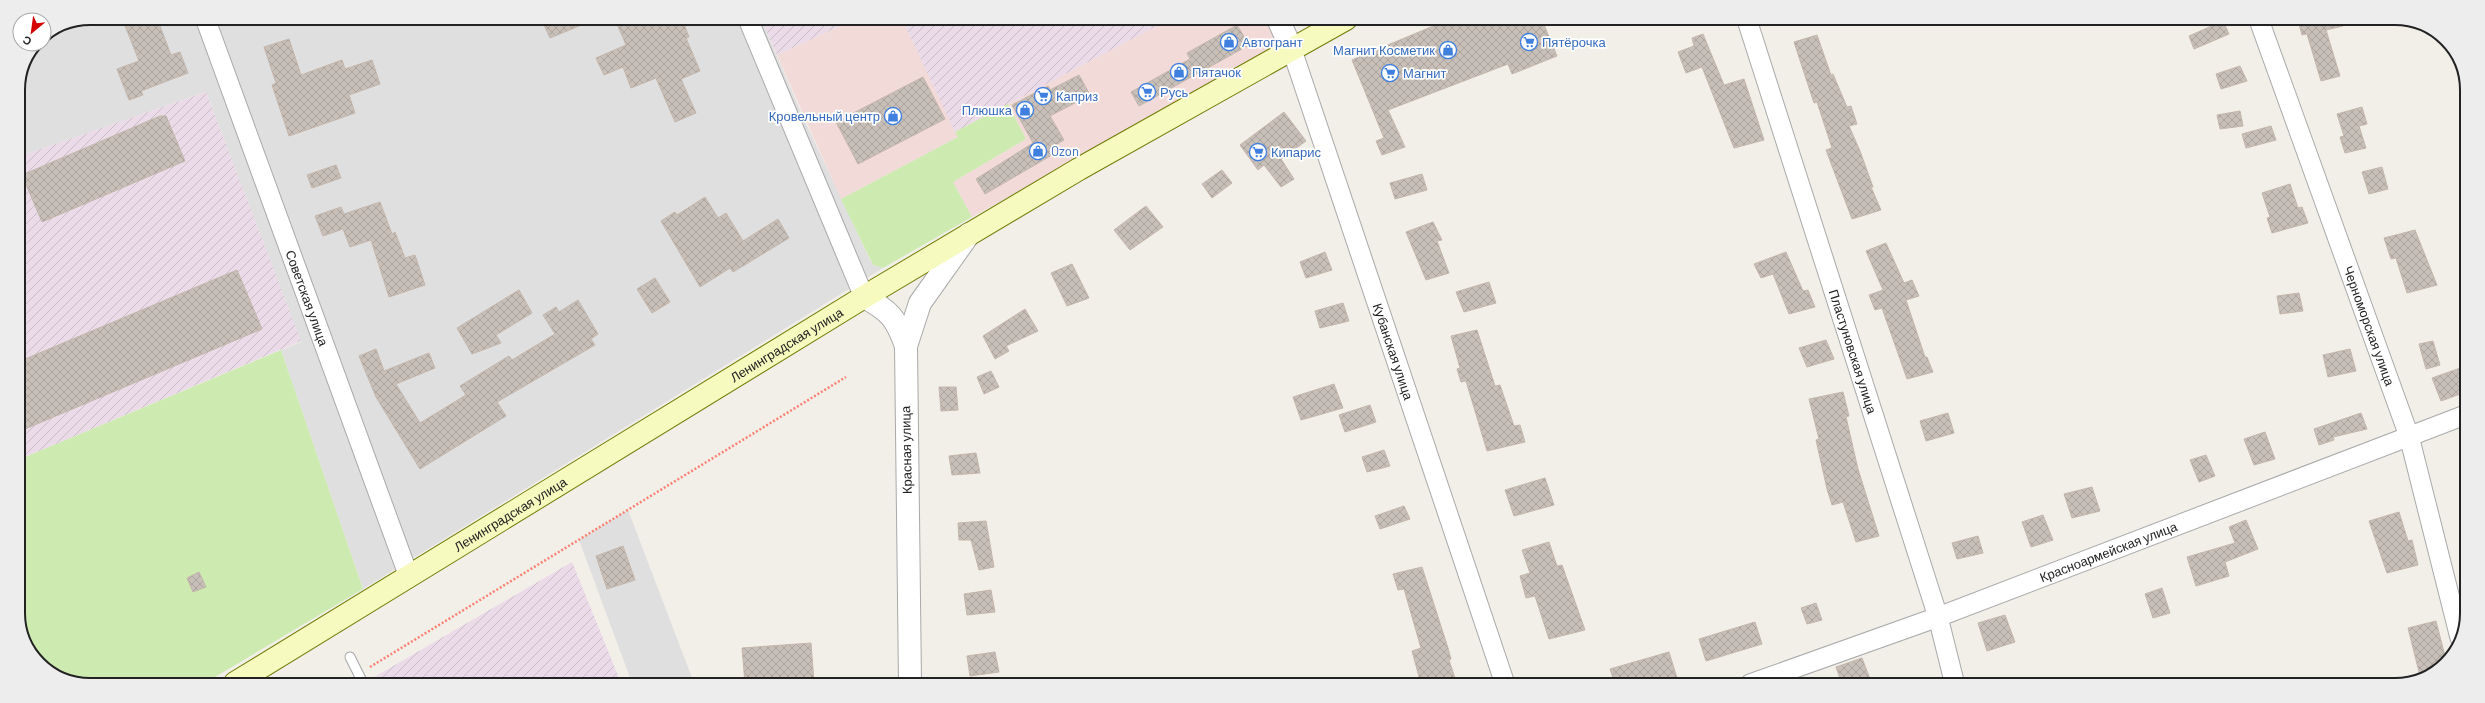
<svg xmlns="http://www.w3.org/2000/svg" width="2485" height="703" font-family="Barlow,sans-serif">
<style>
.residential{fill:#e0dfdf}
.commercial{fill:#f2dad9}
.industrial{fill:url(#industrial-furrows)}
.grass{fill:#cdebb0}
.building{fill:url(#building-cross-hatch);stroke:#c4b6ab}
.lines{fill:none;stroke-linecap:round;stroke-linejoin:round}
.service-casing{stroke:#a9a9a9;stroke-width:11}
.minor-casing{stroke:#a9a9a9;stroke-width:21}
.tertiary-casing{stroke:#a9a9a9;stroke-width:24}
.secondary-casing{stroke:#707d05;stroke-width:24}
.path{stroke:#fa8072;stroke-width:2.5;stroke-dasharray:2 2;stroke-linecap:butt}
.service{stroke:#fff;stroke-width:9}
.minor{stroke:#fff;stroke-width:19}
.tertiary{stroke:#fff;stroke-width:22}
.secondary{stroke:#f7fabf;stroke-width:22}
.labels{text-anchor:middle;stroke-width:3.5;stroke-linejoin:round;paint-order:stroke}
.shop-label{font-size:13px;fill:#366cbe;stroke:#fff;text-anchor:start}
.street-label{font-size:13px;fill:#222;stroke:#fff}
.rim{fill:none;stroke:#222;stroke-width:2}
</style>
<defs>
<pattern id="industrial-furrows" width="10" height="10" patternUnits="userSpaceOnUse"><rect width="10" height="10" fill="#ebdbe8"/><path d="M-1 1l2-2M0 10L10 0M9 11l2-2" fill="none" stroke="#c9bcc7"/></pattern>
<pattern id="building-cross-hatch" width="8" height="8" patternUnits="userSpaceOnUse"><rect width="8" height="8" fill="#c7bfb8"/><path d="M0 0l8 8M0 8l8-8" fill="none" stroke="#aba49e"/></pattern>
</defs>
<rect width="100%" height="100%" fill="#f2efe9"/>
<g class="residential">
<path d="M90,18L761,19L804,119L870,260L873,265L883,268L363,589L281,350L301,342L206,92L18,157V90L24,62L36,44H44V36L63,23Z"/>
<path d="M628,510L694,683H632L579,540Z"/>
</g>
<g class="commercial">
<path d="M855,19H902L958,137L841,199L777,55Z"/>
<path d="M1170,19H1265L1279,46L972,217L953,182L1026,139L1008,104Z"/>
</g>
<g class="industrial">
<path d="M761,19H855L777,55Z"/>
<path d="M902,19H1170L955,132Z"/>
<path d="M206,92L301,341L18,460V157Z"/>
<path d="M572,562L621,683H364Z"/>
</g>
<g class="grass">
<path d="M1008,104L1026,139L953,182L972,217L883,268L873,265L841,199L958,137L955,132Z"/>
<path d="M281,350L363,589L205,683H72L36,660L18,618V460Z"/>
</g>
<g class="building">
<path d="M122,18H157L171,55L180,52L188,73L141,91L143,95L129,100L117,69L139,61Z"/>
<path d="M561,18L596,19L550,38L544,25Z"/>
<path d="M615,19H682L689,37L686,38L700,71L681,79L696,113L675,122L656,78L631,88L623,67L604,75L596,58L626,45Z"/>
<path d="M1450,19L1542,20L1557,56L1512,74L1508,64L1388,110L1405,147L1382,155L1376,141L1384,138L1352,60Z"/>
<path d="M2298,20H2342L2343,26L2326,30L2340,76L2321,81L2307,34L2302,35Z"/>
<path d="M2223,21L2229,34L2194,49L2189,36Z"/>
<path d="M1237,25L1249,45L1139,106L1131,92L1190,59L1187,53Z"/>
<path d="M1703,34L1724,85L1744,79L1764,140L1734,148L1702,67L1686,73L1678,52L1694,46L1692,38Z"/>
<path d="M1817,35L1831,75L1833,74L1847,107L1851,106L1857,124L1849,126L1860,151L1873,187H1871L1881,210L1852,219L1826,150L1832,148L1817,102L1814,103L1794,42Z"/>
<path d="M289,39L301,75L342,60L345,69L372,60L380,84L349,95L355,113L289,136L272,85L276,83L264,47Z"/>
<path d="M2240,66L2247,81L2221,89L2216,74Z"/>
<path d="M1079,75L1090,95L1050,116L1064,140L1049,149L1052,155L985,194L976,179L1033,143L1012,105L1048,86L1050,90Z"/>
<path d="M923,77L945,119L858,164L836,122Z"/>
<path d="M2362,107L2367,124L2359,126L2366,148L2345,153L2340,137L2344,136L2337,114Z"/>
<path d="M2240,111L2243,126L2220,129L2217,115Z"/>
<path d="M1284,112L1306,141L1281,159L1294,179L1281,187L1264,165L1258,170L1240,145Z"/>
<path d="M160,116H166L185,161L42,222L22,175Z"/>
<path d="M2271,126L2276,140L2246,148L2242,134Z"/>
<path d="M336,165L341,178L312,188L307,175Z"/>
<path d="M2382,167L2388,189L2369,194L2362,172Z"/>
<path d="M1222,170L1232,183L1212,198L1202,184Z"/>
<path d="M1422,174L1427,190L1395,199L1390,183Z"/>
<path d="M2290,184L2298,208L2302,207L2308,223L2272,233L2267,218L2270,217L2262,193Z"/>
<path d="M705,197L718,218L726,213L743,241L778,219L789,238L733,272L730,268L700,287L661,221L675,212L677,215Z"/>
<path d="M380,202L392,234L395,232L405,258L415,255L425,285L389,297L371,240L350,247L343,229L323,236L315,216L341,207L344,214Z"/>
<path d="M1146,206L1163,227L1130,250L1114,230Z"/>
<path d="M1433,222L1442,240L1437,241L1449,273L1426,280L1406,232Z"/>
<path d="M2415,230L2437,285L2407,293L2396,258L2391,259L2384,238Z"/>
<path d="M1886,243L1904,283L1912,280L1919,296L1906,300L1925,357H1927L1933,372L1907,379L1882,308L1875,310L1869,295L1883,290L1866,251Z"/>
<path d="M1325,252L1332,270L1306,278L1300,262Z"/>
<path d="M1786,252L1803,291L1808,290L1815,307L1789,314L1773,274L1761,278L1754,264Z"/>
<path d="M1072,264L1089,298L1067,306L1051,273Z"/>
<path d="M237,270L262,329L18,432V362Z"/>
<path d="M655,278L670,302L652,313L637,289Z"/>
<path d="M1489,282L1496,303L1464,312L1456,292Z"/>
<path d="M519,290L532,313L496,335L501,343L472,354L457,328Z"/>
<path d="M2299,293L2303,311L2280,314L2277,296Z"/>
<path d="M578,300L598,334L591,339L595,345L497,402L506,416L420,469L376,397L359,356L376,349L384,371L429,353L435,368L396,384L420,423L466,395L460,386L509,356L512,360L555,334L543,315L556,307L559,312Z"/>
<path d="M1343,303L1349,321L1320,328L1315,311Z"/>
<path d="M1025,309L1038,331L1006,346L1009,351L995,359L983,336Z"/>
<path d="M1477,330L1495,386L1500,385L1514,426L1520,425L1525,442L1487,451L1466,381L1461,382L1457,369L1460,368L1451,336Z"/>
<path d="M1826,340L1834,359L1807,367L1799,348Z"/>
<path d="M2433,341L2440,365L2426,369L2419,344Z"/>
<path d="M2350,349L2356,371L2328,377L2323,355Z"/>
<path d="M2466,366V392L2441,401L2432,378Z"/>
<path d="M991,371L999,387L984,394L977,377Z"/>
<path d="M1334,384L1343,408L1301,420L1293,397Z"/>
<path d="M939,387H956L958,410L941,411Z"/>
<path d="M1843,392L1849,416L1846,417L1858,469L1879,536L1856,542L1843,502L1832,505L1827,489L1816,440L1819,439L1809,399Z"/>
<path d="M1370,405L1376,422L1345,432L1339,415Z"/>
<path d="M1948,413L1954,433L1926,441L1920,421Z"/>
<path d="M2361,413L2367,429L2333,437L2334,440L2319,445L2314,429Z"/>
<path d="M2265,432L2275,459L2254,465L2244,439Z"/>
<path d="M1384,450L1390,466L1367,472L1362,457Z"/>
<path d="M976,453L980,473L952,475L949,456Z"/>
<path d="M2206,455L2215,476L2199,482L2190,460Z"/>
<path d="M1545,478L1554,505L1514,516L1505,490Z"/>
<path d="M2092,487L2100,511L2072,518L2064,494Z"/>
<path d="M1404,506L1410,519L1380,529L1375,516Z"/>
<path d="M2399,512L2408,541L2412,540L2418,565L2387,573L2369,521Z"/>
<path d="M2043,515L2053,540L2031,547L2022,522Z"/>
<path d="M2246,520L2258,549L2225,562L2229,576L2196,586L2187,557L2235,543L2229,527Z"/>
<path d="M986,521L994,567L979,570L971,540H959L958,523Z"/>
<path d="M1978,536L1983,553L1957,559L1952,543Z"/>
<path d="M1549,542L1557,566L1562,565L1585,630L1549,639L1535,596L1526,598L1520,576L1530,573L1522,550Z"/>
<path d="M623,546L635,580L607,589L596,556Z"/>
<path d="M1422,567L1448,648L1451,659L1449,660L1457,684H1421L1412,651L1421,648L1404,589L1398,590L1393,574Z"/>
<path d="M199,572L206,587L193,592L187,578Z"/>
<path d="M2162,588L2170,613L2153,618L2145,594Z"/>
<path d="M991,590L995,612L967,615L964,594Z"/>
<path d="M1816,603L1822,620L1807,624L1801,608Z"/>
<path d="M2005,615L2015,642L1987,651L1978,623Z"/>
<path d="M2436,621L2446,660L2439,670L2420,676L2408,628Z"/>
<path d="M1755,622L1762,644L1706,661L1699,639Z"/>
<path d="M811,643L814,683H745L742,648Z"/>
<path d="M995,652L999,672L970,676L967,656Z"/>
<path d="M1669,652L1677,678L1652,684H1615L1610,669Z"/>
<path d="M1862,658L1872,684H1842L1836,667Z"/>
</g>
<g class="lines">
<g class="service-casing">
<path id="service" d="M350,657L363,683"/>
</g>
<g class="minor-casing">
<g id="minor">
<path id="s1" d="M205,18L409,577"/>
<path d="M748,19L864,297"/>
<path id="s2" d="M1747,20L1938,617L1955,685"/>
<path id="s3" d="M2259,20L2409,436L2460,638"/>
<path id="s4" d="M1292,50L1505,684"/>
<path id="s5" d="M1750,684L1938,617L2465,415"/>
</g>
</g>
<g class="tertiary-casing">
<g id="tertiary">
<path d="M1278,19L1292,50"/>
<path d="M864,297C890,311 896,318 906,346"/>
<path d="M910,683L906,346L920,303L969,234"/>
</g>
</g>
<g class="secondary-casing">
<g id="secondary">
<path id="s6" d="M235,683L864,297L1079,169L1346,19"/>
</g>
</g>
<path class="path" d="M370,667L846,377"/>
<use href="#service" class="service"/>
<use href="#minor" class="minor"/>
<use href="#tertiary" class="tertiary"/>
<use href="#secondary" class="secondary"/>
</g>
<defs>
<g id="shop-ring" transform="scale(0.9)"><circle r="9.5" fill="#fff" stroke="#3f7fe0" stroke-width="1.5"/><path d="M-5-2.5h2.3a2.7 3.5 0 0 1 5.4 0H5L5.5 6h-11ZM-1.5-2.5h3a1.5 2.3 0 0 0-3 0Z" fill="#3f7fe0"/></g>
<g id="supermarket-ring" transform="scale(0.9)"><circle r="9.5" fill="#fff" stroke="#3f7fe0" stroke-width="1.5"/><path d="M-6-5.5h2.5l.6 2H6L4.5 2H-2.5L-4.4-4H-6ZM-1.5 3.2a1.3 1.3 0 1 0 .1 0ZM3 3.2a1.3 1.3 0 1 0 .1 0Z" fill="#3f7fe0"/></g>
</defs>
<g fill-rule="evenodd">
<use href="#shop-ring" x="1229" y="42"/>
<use href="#supermarket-ring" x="1529" y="42"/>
<use href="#shop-ring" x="1448" y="50"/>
<use href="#shop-ring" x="1179" y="72"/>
<use href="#supermarket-ring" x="1390" y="73"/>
<use href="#supermarket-ring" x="1147" y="92"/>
<use href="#supermarket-ring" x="1043" y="96"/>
<use href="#shop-ring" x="1025" y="110"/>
<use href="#shop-ring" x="893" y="116"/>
<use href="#shop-ring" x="1038" y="151"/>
<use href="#supermarket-ring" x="1258" y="152"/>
</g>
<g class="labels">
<g class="shop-label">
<text x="1242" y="47">Автогрант</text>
<text x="1542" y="47">Пятёрочка</text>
<text x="1435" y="55" text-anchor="end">Магнит Косметик</text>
<text x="1192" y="77">Пятачок</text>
<text x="1403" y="78">Магнит</text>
<text x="1160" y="97">Русь</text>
<text x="1056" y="101">Каприз</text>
<text x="1012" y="115" text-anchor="end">Плюшка</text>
<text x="880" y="121" text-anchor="end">Кровельный центр</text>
<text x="1051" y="156">Ozon</text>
<text x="1271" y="157">Кипарис</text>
</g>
<g class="street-label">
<text dy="5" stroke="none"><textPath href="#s1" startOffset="298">Советская улица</textPath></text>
<text dy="5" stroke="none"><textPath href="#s3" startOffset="325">Черноморская улица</textPath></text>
<text dy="5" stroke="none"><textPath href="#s6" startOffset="647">Ленинградская улица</textPath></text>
<text dy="5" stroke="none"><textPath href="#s4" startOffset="318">Кубанская улица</textPath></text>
<text dy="5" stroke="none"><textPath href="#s2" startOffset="348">Пластуновская улица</textPath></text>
<text transform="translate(906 450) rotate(-91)" y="5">Красная улица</text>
<text dy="5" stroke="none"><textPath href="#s6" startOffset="323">Ленинградская улица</textPath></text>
<text dy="5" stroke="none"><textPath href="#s5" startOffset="382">Красноармейская улица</textPath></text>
</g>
</g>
<path d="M0 0H2485V703H0ZM90 25H2395A65 65 0 0 1 2460 90V613A65 65 0 0 1 2395 678H90A65 65 0 0 1 25 613V90A65 65 0 0 1 90 25Z" fill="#ededed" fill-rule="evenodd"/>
<path class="rim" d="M90 25H2395A65 65 0 0 1 2460 90V613A65 65 0 0 1 2395 678H90A65 65 0 0 1 25 613V90A65 65 0 0 1 90 25Z"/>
<g transform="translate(32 32) rotate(209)"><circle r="19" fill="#ffffff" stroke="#a7a7a7"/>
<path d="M0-3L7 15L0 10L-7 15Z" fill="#d40000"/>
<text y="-6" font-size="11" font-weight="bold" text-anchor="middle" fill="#222222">С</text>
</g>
</svg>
